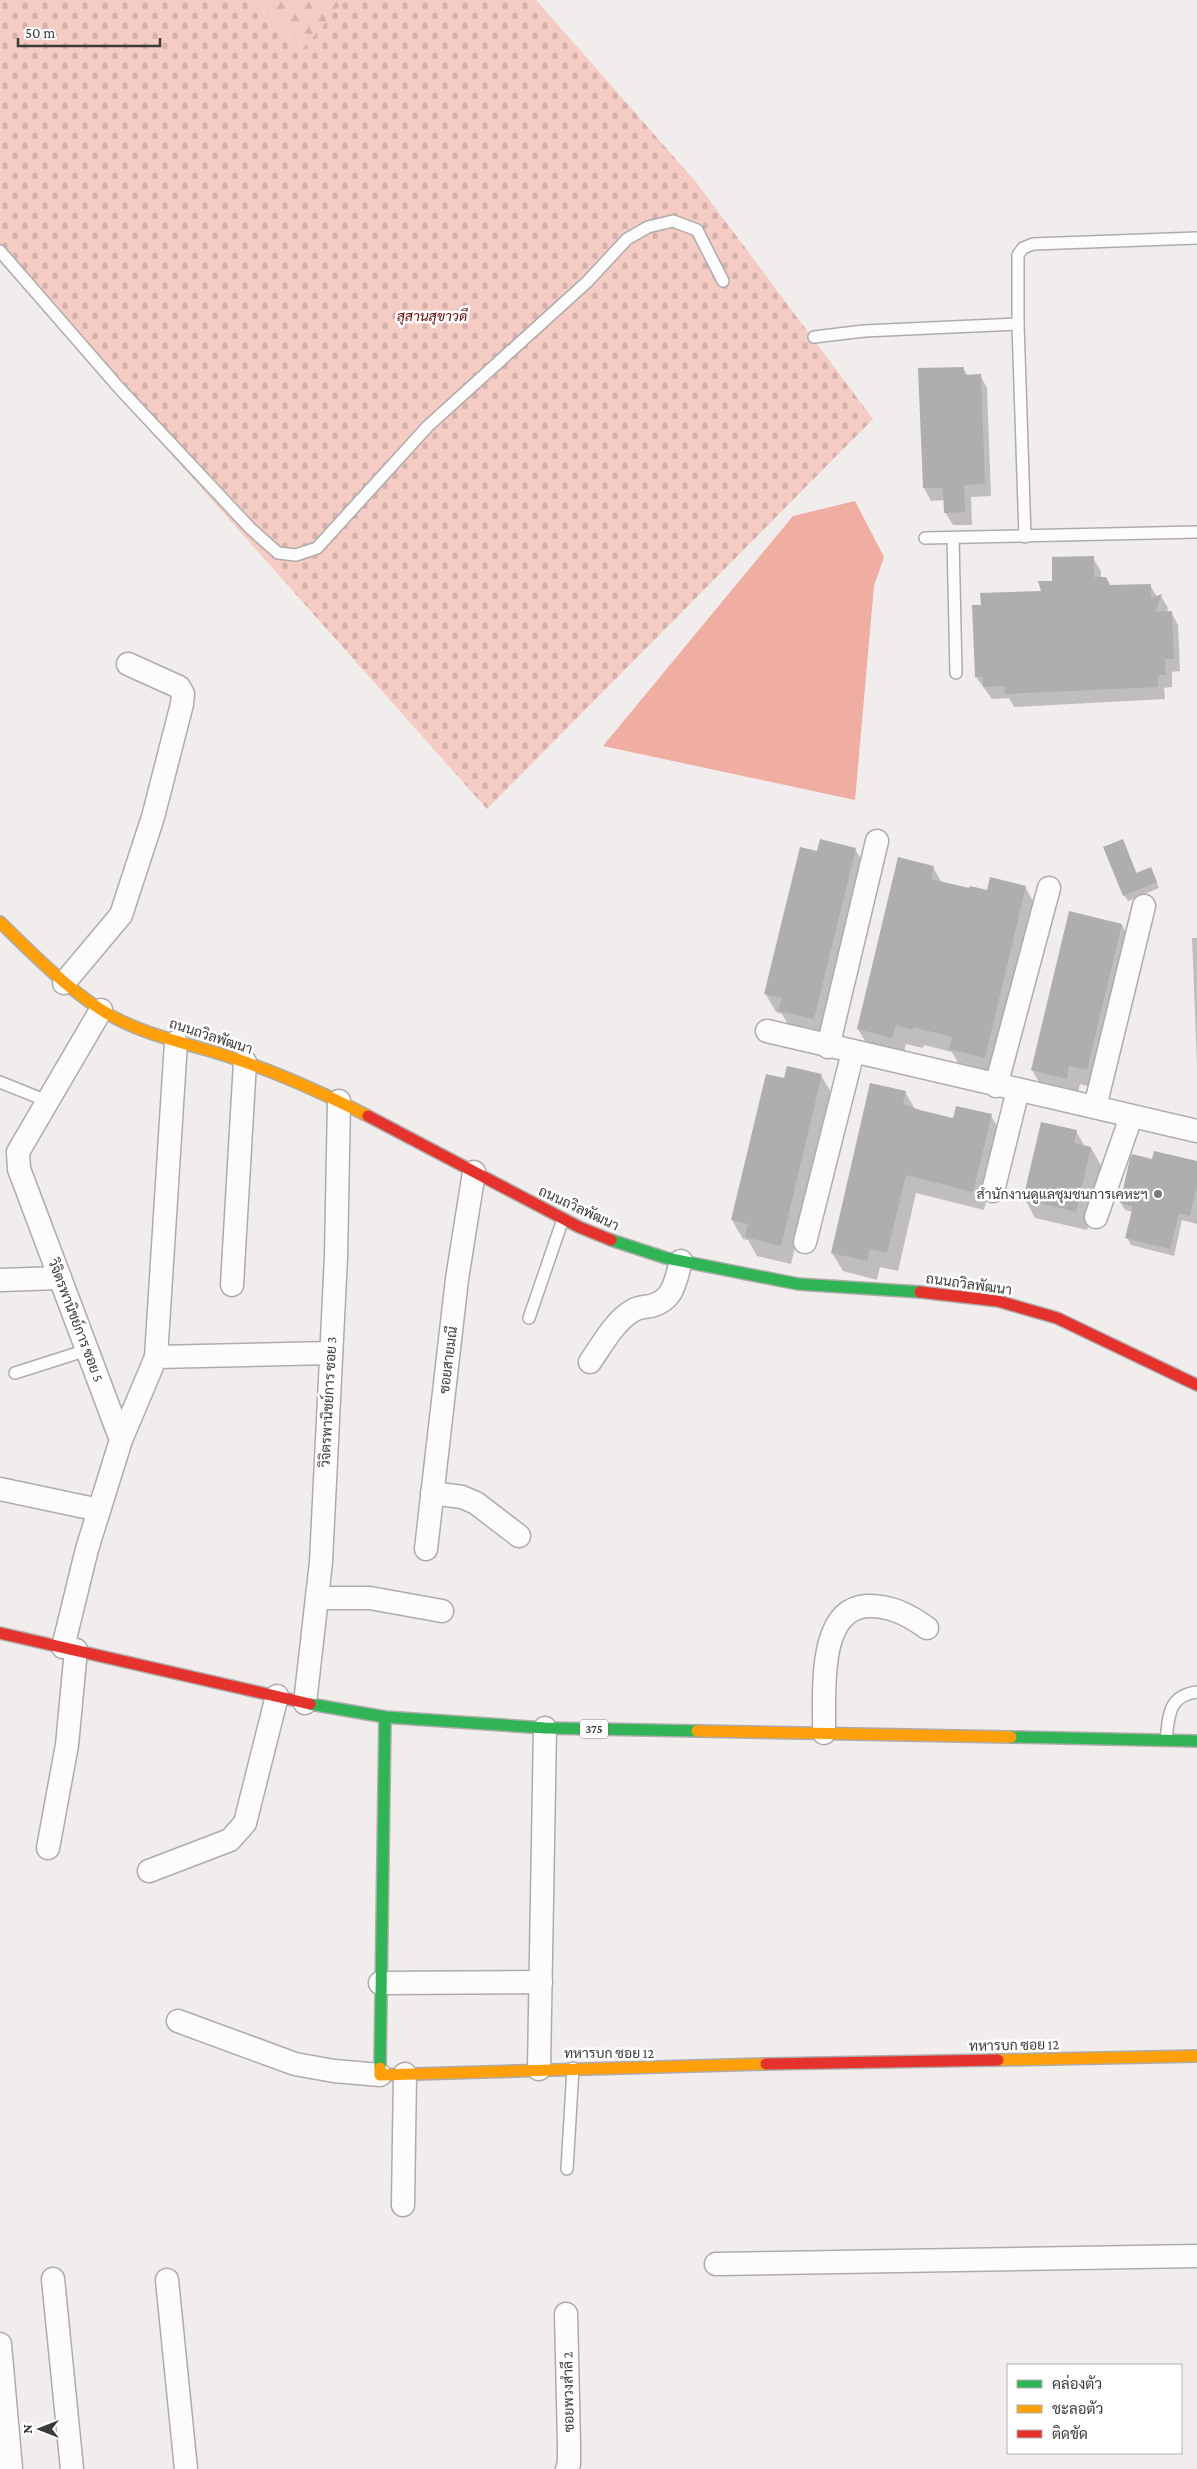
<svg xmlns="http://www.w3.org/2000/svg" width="1197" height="2469" font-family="'Crimson Pro',Sarabun,serif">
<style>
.forest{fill:url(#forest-firs)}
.cemetery{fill:url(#cemetery-stones)}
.water{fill:#f0ada1}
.shadow{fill:#0003}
.building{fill:#aeaeae}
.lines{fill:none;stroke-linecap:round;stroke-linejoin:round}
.lane-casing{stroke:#aeacab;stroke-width:14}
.street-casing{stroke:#aeacab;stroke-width:25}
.fast-casing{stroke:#aeacab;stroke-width:14}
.slow-casing{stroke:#aeacab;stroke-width:14}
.jam-casing{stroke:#aeacab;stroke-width:14}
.lane{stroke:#fdfcfc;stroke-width:11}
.street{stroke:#fdfcfc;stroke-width:22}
.fast{stroke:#30b455;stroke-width:11}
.slow{stroke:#ff9f0a;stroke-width:11}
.jam{stroke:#e5322d;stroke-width:11}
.poi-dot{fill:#7c7979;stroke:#fff;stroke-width:2}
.labels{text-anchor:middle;stroke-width:5;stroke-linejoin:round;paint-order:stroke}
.shield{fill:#fff;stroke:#777575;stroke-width:1}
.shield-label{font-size:12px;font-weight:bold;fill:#3d3a3a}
.park-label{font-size:14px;font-style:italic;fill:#600a03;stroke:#fff}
.street-label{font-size:14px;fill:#3d3a3a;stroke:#fff}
.poi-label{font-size:14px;fill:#3d3a3a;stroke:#fff;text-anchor:end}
</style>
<defs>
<pattern id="forest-firs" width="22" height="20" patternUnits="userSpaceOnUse" patternTransform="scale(1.25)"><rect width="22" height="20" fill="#f5ccc4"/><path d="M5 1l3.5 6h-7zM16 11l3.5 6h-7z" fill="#d3b0a9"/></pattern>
<pattern id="cemetery-stones" width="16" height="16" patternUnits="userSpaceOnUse" patternTransform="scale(1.25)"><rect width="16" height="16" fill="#f5ccc4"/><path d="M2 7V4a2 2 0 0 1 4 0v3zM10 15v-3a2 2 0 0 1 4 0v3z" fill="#d3b0a9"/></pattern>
</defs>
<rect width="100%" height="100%" fill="#f1eded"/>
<path class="forest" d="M251,0H345L303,48Z"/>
<path class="cemetery" d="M0,0H251L303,48L345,0H536L696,182L873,419L487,809L0,262Z"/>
<path class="water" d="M855,501L884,557L874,586L855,800L603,746L793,516Z"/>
<g class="shadow">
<path d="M963,368L968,376L980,375L987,388L991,496L971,497L972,525H953L945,512V500L931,501L924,488Z"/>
<path d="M1093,558L1101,571V579L1109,586L1150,585L1157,597L1161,596L1168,608L1167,612H1171L1178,625L1180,671L1172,672V687L1164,688L1165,699L1014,707L1009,698L992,699L976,677L1043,592L1054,582Z"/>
<path d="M1126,847L1137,874L1154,875L1159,888L1128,901L1124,895Z"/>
<path d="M855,849L866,868L824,1037L791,1029L782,1014L776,1012L765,993L818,853Z"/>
<path d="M933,867L942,883L970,890L988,892L1025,887L1036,906L995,1076L961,1068L952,1052L924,1045L923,1048L906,1044L903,1056L869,1048L858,1029Z"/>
<path d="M1122,925L1132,944L1098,1089L1080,1084L1077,1097L1043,1089L1032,1070Z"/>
<path d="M1192,938H1197V1065Z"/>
<path d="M821,1075L832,1094L791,1264L757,1256L748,1240L743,1239L732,1220Z"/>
<path d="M905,1092L915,1109L954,1120L991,1116L1002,1134L984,1210L916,1193L898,1271L880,1267L877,1280L843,1271L832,1253Z"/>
<path d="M1076,1131L1085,1147L1091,1148L1102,1167L1087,1230L1035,1218L1025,1199Z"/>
<path d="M1153,1161L1197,1166V1224L1182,1220L1174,1256L1131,1245L1127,1238L1133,1212L1125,1210L1121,1203Z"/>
</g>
<g class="building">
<path d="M964,367V375L981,374L985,484L964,485L965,512L944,513L943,488H923L918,368Z"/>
<path d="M1094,556V577H1106L1110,585L1151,584V598L1162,594L1155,612L1172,611L1174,659H1165L1166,675H1158V687L1005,694V686L983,687V677H975L972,605H981L980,593L1041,591L1038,581H1052V557Z"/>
<path d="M820,839L856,848L814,1019L778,1011L782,998L764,994L800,847L817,851Z"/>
<path d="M1123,839L1136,873L1151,867L1157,882L1123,896L1103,847Z"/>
<path d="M898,857L934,866L931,879L969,888L970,886L987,890L990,877L1026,886L985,1058L949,1049L952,1037L913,1027V1030L896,1025L892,1038L857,1029Z"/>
<path d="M1069,911L1122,924L1087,1070L1069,1066L1067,1079L1031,1070Z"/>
<path d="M787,1066L822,1074L781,1246L745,1237L748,1224L731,1220L766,1074L784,1078Z"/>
<path d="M870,1083L906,1091L903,1104L920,1110L953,1118L956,1106L992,1114L973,1192L906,1175L887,1253L870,1249L867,1261L831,1253Z"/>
<path d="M1041,1122L1077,1130L1074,1143L1091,1147L1076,1212L1023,1199Z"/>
<path d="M1154,1151L1197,1161V1186L1190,1216L1179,1214L1170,1249L1125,1238L1133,1206L1120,1203L1130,1158L1132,1154L1152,1159Z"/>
</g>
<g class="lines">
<g class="lane-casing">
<g id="lane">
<path d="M0,251L120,389L250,528L278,553L296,555L317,548L428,426L587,282L627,239L648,227L673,221L697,230L723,281"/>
<path d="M814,337L864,331L1018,324"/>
<path d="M1025,537L1018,324V255L1023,248L1033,244L1197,238"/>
<path d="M925,538L1197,532"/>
<path d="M953,538L956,673"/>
<path d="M0,1082L47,1101"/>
<path d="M529,1318L563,1219"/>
<path d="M15,1373L87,1350"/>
<path d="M1166,1740C1169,1715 1168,1696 1197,1692"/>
<path d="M567,2169L573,2068"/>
</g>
</g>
<g class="street-casing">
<g id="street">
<path d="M64,983L121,915L153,817L182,704L183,694L179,687L128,664"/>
<path d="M767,1031L1197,1131"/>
<path d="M828,1047L877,841"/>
<path d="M996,1086L1049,888"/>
<path d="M1095,1107L1144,906"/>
<path d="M993,1191L1018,1090"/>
<path d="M1096,1217L1131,1117"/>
<path d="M805,1242L853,1052"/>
<path d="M0,1280L60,1278"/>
<path d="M232,1285L245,1062"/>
<path d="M156,1357L176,1042"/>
<path d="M590,1362C602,1345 614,1322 632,1311C638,1307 644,1307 651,1306C674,1300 675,1282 681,1261"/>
<path d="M121,1440L156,1357L330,1353"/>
<path d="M0,1489L99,1510"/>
<path d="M432,1493L462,1497L476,1503L519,1536"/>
<path d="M426,1549L457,1279L474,1172"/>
<path d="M318,1598H370L442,1611"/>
<path d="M63,1647L87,1549L121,1440L19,1169L18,1152L101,1010"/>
<path d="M305,1703L321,1562L336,1257L339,1101"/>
<path d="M824,1733C825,1697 816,1609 867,1606C890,1605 909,1615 927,1628"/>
<path d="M48,1848L67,1745L76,1650"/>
<path d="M149,1871L230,1840L245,1823L277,1696"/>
<path d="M380,1983L541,1982"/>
<path d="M178,2021L295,2064L334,2071L380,2075"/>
<path d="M539,2069L545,1728"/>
<path d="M403,2205L405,2074"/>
<path d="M716,2264L1197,2256"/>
<path d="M53,2279L72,2469"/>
<path d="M167,2280L186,2469"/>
<path d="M566,2314L569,2443V2464L567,2469"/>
<path d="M0,2344L11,2469"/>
</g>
</g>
<g class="fast-casing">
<g id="fast">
<path d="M611,1240L666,1258L798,1284L920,1292"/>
<path d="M310,1704L385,1717L545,1728L697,1731"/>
<path d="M1011,1737L1197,1741"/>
<path d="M380,2068L385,1717"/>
</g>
</g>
<g class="slow-casing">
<g id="slow">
<path d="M0,922C32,953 63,985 100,1009C141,1036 190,1043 236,1059C281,1074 325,1094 368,1116"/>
<path d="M697,1731L1011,1737"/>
<path d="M998,2060L1197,2056"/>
<path d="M380,2068V2075L766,2064"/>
</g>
</g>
<g class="jam-casing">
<g id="jam">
<path d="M368,1116L579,1227L611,1240"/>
<path d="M920,1292L998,1301L1057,1318L1197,1385"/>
<path d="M0,1633L310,1704"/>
<path d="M766,2064L998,2060"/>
</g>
</g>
<use href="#lane" class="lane"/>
<use href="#street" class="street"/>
<use href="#fast" class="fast"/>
<use href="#slow" class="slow"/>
<use href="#jam" class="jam"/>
</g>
<circle class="poi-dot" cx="1158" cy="1194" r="5"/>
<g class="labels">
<rect class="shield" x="580" y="1719.5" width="28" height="19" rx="4"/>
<g class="shield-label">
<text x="594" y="1733">375</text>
</g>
<g class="park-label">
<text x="432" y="321">สุสานสุขาวดี</text>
</g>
<g class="street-label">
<text transform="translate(211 1036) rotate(18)" y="5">ถนนถวิลพัฒนา</text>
<text transform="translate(579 1208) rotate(25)" y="5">ถนนถวิลพัฒนา</text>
<text transform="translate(969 1284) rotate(8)" y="5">ถนนถวิลพัฒนา</text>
<text transform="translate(76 1320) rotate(69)" y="5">วิจิตรพานิชย์การ ซอย 5</text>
<text transform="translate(448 1360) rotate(-83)" y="5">ซอยสายมณี</text>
<text transform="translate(328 1402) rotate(-87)" y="5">วิจิตรพานิชย์การ ซอย 3</text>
<text transform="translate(1014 2045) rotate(-1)" y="5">ทหารบก ซอย 12</text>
<text x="609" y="2058">ทหารบก ซอย 12</text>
<text transform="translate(568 2392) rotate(-91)" y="5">ซอยพวงสำลี 2</text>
</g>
<g class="poi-label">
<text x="1148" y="1199">สำนักงานดูแลชุมชนการเคหะฯ</text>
</g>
</g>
<rect x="1007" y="2364" width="175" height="90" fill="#ffffff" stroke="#b1b0b0"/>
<rect x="1017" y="2380" width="25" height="8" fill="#30b455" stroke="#b1b0b0"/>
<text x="1052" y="2389" font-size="15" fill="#3d3a3a">คล่องตัว</text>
<rect x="1017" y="2405" width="25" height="8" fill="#ff9f0a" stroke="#b1b0b0"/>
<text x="1052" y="2414" font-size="15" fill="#3d3a3a">ชะลอตัว</text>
<rect x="1017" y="2430" width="25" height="8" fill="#e5322d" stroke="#b1b0b0"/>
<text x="1052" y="2439" font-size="15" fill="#3d3a3a">ติดขัด</text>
<g transform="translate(40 2429) rotate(270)" stroke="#ffffff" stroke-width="4" paint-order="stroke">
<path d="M0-4L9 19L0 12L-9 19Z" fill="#3d3a3a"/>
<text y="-8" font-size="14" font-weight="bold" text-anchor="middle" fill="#3d3a3a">N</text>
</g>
<path d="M18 38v8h142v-8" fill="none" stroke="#3d3a3a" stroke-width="2.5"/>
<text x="25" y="38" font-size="15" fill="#3d3a3a" stroke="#ffffff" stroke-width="4" paint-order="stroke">50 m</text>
</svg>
